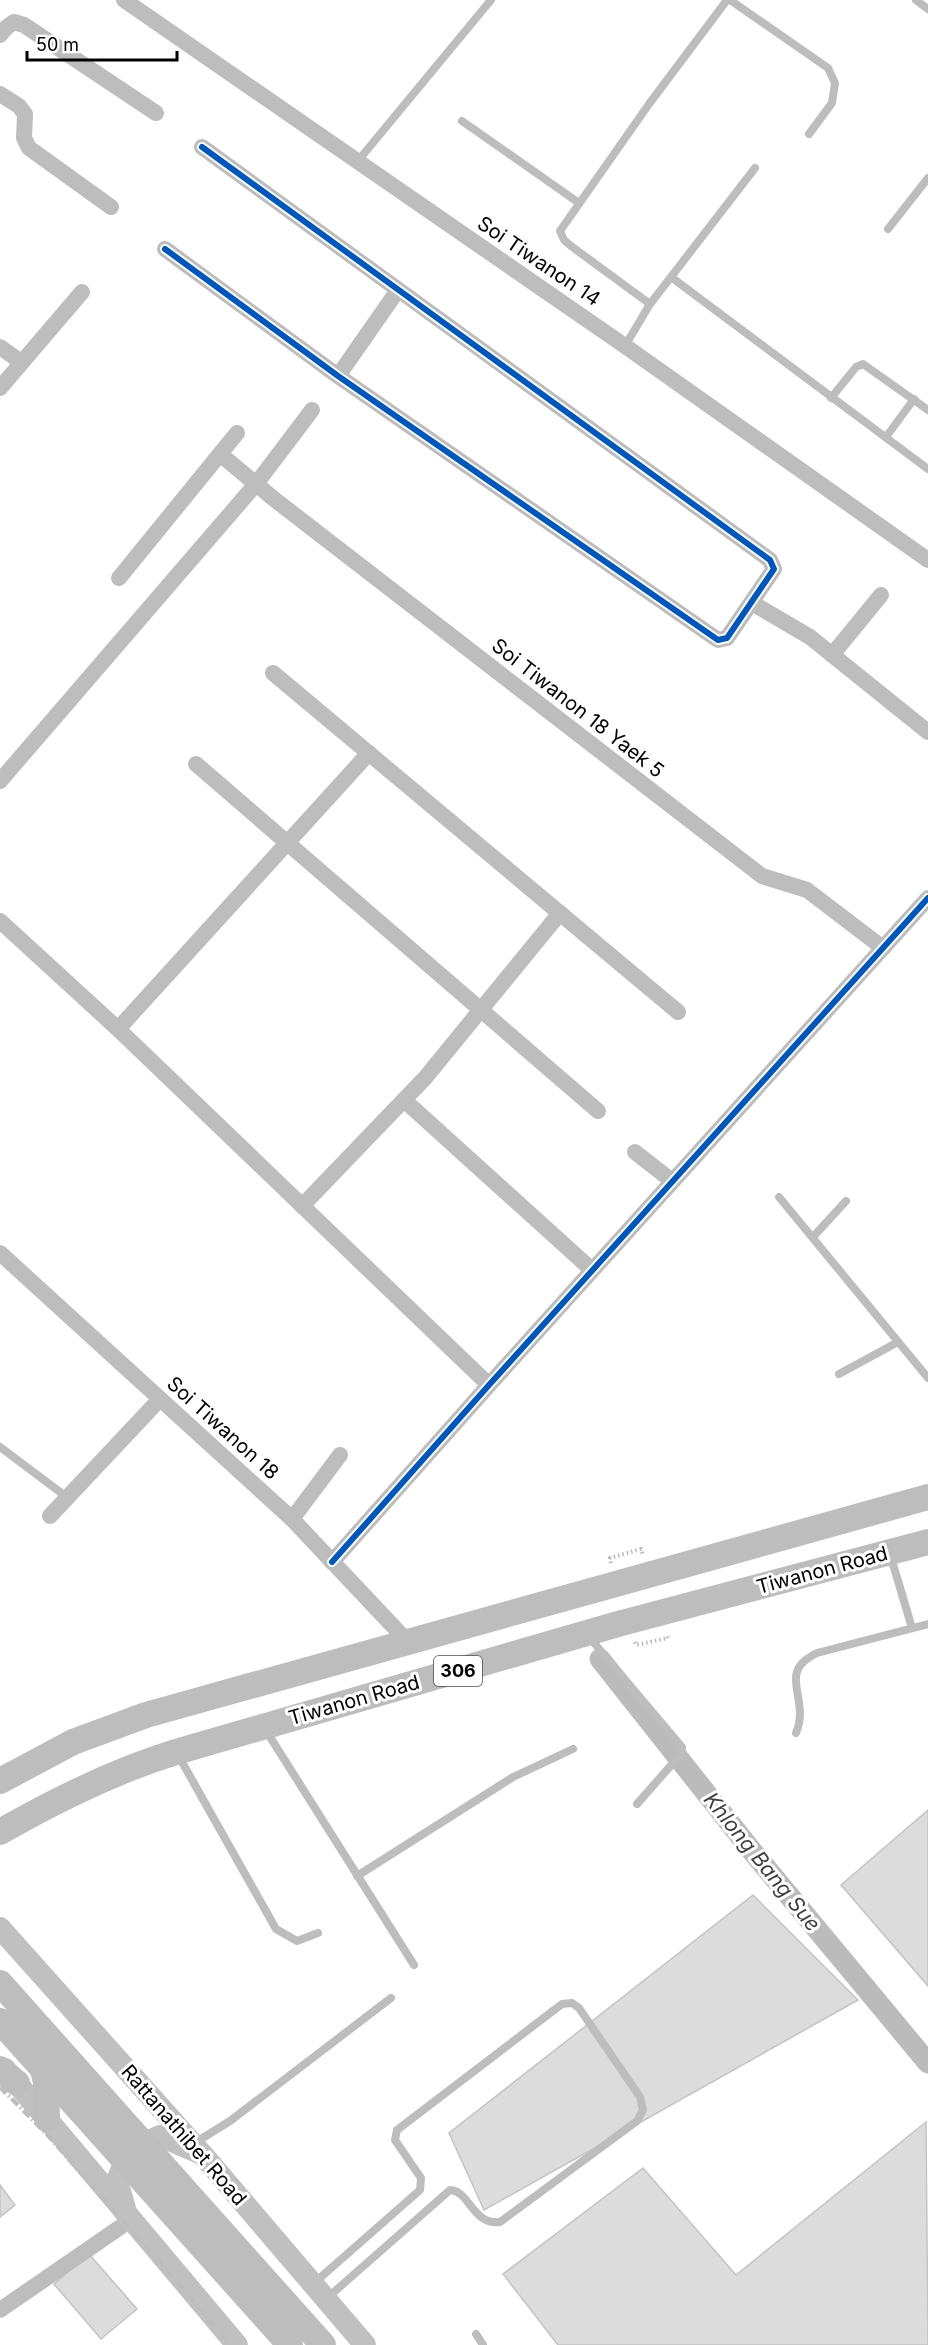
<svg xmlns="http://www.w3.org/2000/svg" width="928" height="2345" font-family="Inter,sans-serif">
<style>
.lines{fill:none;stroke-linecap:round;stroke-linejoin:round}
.canal{stroke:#bbb;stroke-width:21}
.building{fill:#dcdcdc;stroke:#c4c4c4;stroke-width:1.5}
.path{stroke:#b8b8b8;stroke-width:4;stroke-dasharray:1.5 3;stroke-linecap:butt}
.service{stroke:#bdbdbd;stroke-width:8}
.minor{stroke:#bdbdbd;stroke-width:16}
.secondary{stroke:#c0c0c0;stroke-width:22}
.primary{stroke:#bdbdbd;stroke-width:26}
.rail{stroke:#bdbdbd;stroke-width:4.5;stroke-dasharray:9 3 1.5 3;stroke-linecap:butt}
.cycleway-casing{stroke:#fff;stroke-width:10}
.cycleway{stroke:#0057b8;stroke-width:6}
.labels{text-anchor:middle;stroke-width:6;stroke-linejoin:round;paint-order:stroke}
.shield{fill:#fff;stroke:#4c4c4c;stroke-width:1.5}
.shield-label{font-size:18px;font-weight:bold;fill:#000}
.street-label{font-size:20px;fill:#000;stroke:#fff}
.water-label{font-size:21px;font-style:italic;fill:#3f3f3f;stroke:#fff}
</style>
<rect width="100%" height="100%" fill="#fff"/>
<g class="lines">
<path class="canal" d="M600,1659L752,1851L928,2063"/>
</g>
<g class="building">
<path d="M928,1810V1986L841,1885Z"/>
<path d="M753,1895L858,2000L484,2210L449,2133Z"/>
<path d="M926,2122L928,2345H558L503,2274L643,2168L736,2275Z"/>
<path d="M0,2185L15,2205L0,2217Z"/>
<path d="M89,2254L137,2309L101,2339L54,2284Z"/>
</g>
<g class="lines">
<g class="path">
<path d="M611,1563L610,1558L641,1549L643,1555"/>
<path d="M635,1642L636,1645L668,1638L666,1634"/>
</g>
<g class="service">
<path d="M730,0L828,68L835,83L832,103L809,134"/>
<path d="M916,0L928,9"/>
<path d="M462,121L579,203"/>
<path d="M357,162L491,0"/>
<path d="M888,229L928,178"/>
<path d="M671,277L755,168"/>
<path d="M650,304L571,246L564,240L560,231L649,104L727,0"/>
<path d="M625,346L650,304L671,277L928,469"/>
<path d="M831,398L856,367L863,364L928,410"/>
<path d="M886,437L914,399"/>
<path d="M779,1197L928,1378"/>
<path d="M813,1237L846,1201"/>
<path d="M839,1374L898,1342"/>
<path d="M0,1447L68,1498"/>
<path d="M890,1554L912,1628"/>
<path d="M589,1637L682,1747L681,1754L637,1804"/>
<path d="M265,1729L414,1965"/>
<path d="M796,1733C811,1697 775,1673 817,1653L928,1624"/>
<path d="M178,1755L276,1929L297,1941L318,1933"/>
<path d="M357,1876L513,1777L573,1749"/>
<path d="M193,2144L230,2121L391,1998"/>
<path d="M313,2284L420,2190L421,2178L395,2140L397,2130L562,2004L572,2003L579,2008L640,2097L643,2110L637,2121L500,2222C472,2225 470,2191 450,2190L326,2299"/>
<path d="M476,2334L483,2345"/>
</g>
<g class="minor">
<path d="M124,0L625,346L928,560"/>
<path d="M0,35L7,27L14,22L24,25L156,113"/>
<path d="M0,94L19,106L25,114L24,138L29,148L111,207"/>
<path d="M165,249L338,376L718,640L727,638L774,569L770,560L202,147"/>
<path d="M0,347L21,362"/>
<path d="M338,376L398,290"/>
<path d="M0,388L82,292"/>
<path d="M220,454L274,499L762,876L807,890L883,948"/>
<path d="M119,578L237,433"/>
<path d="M752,603L810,637L928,732"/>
<path d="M832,655L881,595"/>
<path d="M273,673L678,1012"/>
<path d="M196,764L598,1111"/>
<path d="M0,781L256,484L312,410"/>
<path d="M0,921L118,1029L489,1385"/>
<path d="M118,1029L369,753"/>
<path d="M404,1100L592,1270"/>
<path d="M635,1152L672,1181"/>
<path d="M302,1206L425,1078L560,913"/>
<path d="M0,1253L292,1519L408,1642"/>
<path d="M50,1516L160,1399"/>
<path d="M292,1519L340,1455"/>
<path d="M332,1562L489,1385L928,898"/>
<path d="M0,2310L132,2219"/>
</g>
<g class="secondary">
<path d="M0,1928L202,2154L365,2345"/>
<path d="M5,2069L237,2345"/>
<path d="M125,2208L117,2181L129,2150L160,2136L197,2152"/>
</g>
<g class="primary">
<path d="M0,1781L73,1742L146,1715L928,1497"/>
<path d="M0,1832C56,1800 114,1771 176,1752L618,1624L928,1542"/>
<path d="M0,1983L323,2345"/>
<path d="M0,2021L290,2345"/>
<path d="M42,2066L46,2082L47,2119"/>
<path d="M0,2069L17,2083"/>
</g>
<path class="rail" d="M0,2087L46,2133L232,2345"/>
<g class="cycleway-casing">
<g id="cycleway">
<path d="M165,249L338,376L718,640L727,638L774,569L770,560L202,147"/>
<path d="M332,1562L489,1385L928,898"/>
</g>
</g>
<use href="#cycleway" class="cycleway"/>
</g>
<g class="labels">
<rect class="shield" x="434" y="1656" width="48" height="30" rx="4.5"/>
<g class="shield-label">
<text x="458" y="1677">306</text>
</g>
<g class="street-label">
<text transform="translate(539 261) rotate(34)" y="7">Soi Tiwanon 14</text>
<text transform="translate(578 708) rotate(38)" y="7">Soi Tiwanon 18 Yaek 5</text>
<text transform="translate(223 1428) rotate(42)" y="7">Soi Tiwanon 18</text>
<text transform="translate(822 1570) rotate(-15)" y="7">Tiwanon Road</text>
<text transform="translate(354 1700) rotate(-16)" y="7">Tiwanon Road</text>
<text transform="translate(184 2135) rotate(49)" y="7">Rattanathibet Road</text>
</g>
<g class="water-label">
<text transform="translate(762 1862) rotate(51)" y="7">Khlong Bang Sue</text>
</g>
</g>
<path d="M27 51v9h150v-9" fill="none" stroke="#000000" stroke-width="3"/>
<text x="36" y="51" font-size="18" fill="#000000" stroke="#ffffff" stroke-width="4.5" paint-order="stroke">50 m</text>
</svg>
